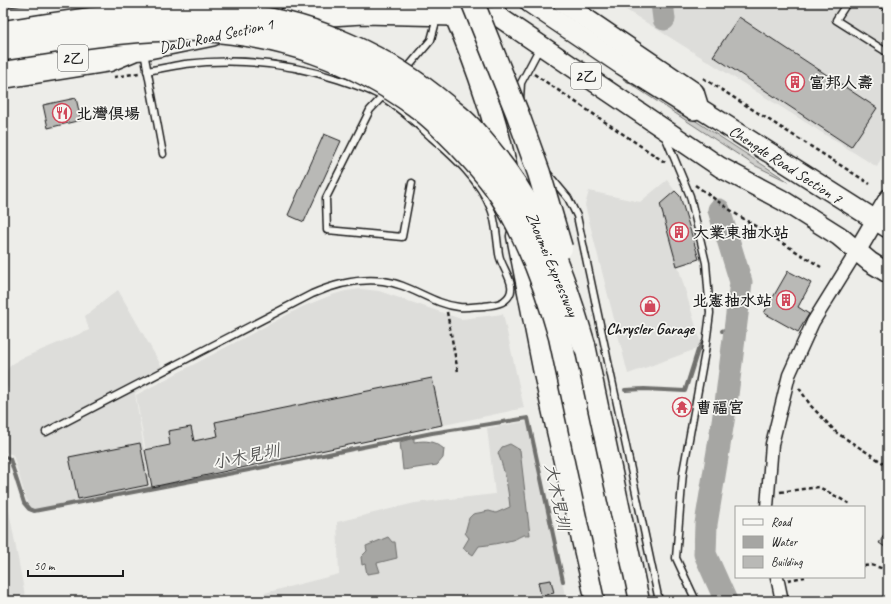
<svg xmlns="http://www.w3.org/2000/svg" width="891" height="604" font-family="Caveat,'LXGW WenKai TC',sans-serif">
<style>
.built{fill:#ddddda}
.green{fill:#cececb;stroke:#757574}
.water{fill:#a6a6a3;stroke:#6f6f6d}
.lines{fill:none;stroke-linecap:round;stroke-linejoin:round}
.stream{stroke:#6f6f6d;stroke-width:4}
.river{stroke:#a6a6a3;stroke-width:23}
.building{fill:#b9b9b6;stroke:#1c1c1c}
.lane-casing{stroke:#1c1c1c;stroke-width:9}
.street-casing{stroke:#1c1c1c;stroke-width:15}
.secondary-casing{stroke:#1c1c1c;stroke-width:20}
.primary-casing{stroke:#1c1c1c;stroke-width:22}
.highway-casing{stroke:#1c1c1c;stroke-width:25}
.path{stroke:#1c1c1c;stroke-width:2.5;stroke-dasharray:4 3;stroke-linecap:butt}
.lane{stroke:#f6f6f2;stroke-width:6}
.street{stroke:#f6f6f2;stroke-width:12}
.secondary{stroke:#f6f6f2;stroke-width:17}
.primary{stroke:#f6f6f2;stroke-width:19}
.highway{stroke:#f6f6f2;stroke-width:22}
.highway-bridge-casing{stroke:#1c1c1c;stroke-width:25;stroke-linecap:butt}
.highway-bridge{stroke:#f6f6f2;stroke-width:22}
.labels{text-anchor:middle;stroke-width:3.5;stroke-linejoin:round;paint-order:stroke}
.shield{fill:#f6f6f2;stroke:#5d5d5c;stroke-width:1}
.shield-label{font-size:15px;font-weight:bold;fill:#1c1c1c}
.street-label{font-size:16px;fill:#1c1c1c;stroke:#f6f6f2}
.poi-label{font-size:16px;font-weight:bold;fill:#1c1c1c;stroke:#f6f6f2;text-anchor:start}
.water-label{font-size:17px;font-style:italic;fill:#535352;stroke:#f6f6f2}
</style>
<rect width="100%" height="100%" fill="#edede9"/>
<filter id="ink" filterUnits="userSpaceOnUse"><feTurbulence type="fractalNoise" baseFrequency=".025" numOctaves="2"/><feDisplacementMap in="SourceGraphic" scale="8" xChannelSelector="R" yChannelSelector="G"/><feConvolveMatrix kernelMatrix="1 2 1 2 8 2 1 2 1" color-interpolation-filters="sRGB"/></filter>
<g filter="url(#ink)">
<g class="built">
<path d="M615,3H888V144L877,167Z"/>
<path d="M667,180L675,191L660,205L702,347L628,374L585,205L589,191L640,202Z"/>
<path d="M361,289L379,291L461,319L503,314L524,408L152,487L136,395L302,307L332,295L345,291Z"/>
<path d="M118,290L166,374L135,393L150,487L30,512L13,455L3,451V414L6,410L9,390L3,378L10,366L20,359L89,330L85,316Z"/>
<path d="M530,421L566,601H265V593L339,574L337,522L415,503L495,494L487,428Z"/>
<path d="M3,494L9,511L26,601H3Z"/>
</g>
<path class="green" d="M623,79L676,108L789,182L754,165Z"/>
<g class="water">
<path d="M414,438V442C427,440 434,441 444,449L443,458L437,465L403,470L400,442Z"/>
<path d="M510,444L520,450L530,535C520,534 520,538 512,540C501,543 490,545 479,546L473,555L463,548L469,538L465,533L469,518L473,514L489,511L496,513L510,507C508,488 505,471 498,453L502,447Z"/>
<path d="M388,537L392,542H395L397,558L377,563L380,572L367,574L365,564L362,565L361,557L367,551L366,546Z"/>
</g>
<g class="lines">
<g class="stream">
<path d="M722,331L737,326"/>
<path d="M625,390L644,389L685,391L698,350L705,339"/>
<path d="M3,456L10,459L24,503L29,509L34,511L254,469L432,433L528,418L563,581"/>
</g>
<g class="river">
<path d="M662,3L664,19"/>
<path d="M719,210L741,282L726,403L706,524L705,554L726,601"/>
</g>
</g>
<g class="building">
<path d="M739,17L877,108L851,147L713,56Z"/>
<path d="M76,98L81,120L48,128L43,105Z"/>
<path d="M324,134L341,141L304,222L288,215Z"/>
<path d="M675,191L680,196L699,259L677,266L660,204Z"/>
<path d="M788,271L811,283L798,307L809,314L798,332L764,313Z"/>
<path d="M432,378L442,425L152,487L145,450L170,445L168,431L191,427L194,441L218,436L215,422Z"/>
<path d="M140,443L148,485L78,499L69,457Z"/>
<path d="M888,529V549L879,543Z"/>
<path d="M551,580L554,593L541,596L538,582Z"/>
</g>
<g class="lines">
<g class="lane-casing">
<g id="lane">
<path d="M725,3H727"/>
<path d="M847,3L836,20L888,53"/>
<path d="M880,3L888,8"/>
<path d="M144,52L163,154"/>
<path d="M405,71L431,40L437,18"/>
<path d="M385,94L370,110L326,198L327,230L402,237L412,183"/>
<path d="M520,99L521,83L540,47"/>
<path d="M665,136L690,196L706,263L710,313L705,352L683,472L676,558L696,601"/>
<path d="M548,174L568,198L577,216L659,601"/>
<path d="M46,432L312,294C335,284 358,278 383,281C410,284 432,304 459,307C467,308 476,306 484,306C490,305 499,305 504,301C522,288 501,269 499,254C497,241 496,220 491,209C480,180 454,157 431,137C417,124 399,107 382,97C369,89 352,84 337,79C286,62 238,58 185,64C172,66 159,69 147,71"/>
</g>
</g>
<g class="street-casing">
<g id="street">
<path d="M499,17V3"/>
<path d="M3,82L110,65L134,55"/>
<path d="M767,507L772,444L789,375L813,322L857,251"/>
<path d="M777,577L782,601"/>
</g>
</g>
<g class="secondary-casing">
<path id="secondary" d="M857,251L888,198"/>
</g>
<g class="primary-casing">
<g id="primary">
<path d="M530,3L622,65L694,110L699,108"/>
<path d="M563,3L694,92L699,108L888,228"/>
<path d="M3,18L114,3"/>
<path d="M286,18L312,3"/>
<path d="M282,22L330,16L363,14L499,17L720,167L782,200L839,236L870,262L888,273"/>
<path d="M3,68L109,52L144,50L213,36"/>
</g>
</g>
<g class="highway-casing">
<g id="highway">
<path d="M456,16C478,67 496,120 507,174"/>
<path d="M518,236L546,378L597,601"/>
<path d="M584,345L638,601"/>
</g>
</g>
<g class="path">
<path d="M534,74L666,163"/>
<path d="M114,77L139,73"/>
<path d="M703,78L870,184"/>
<path d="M695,185L736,214L821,267"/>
<path d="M447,312L458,372"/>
<path d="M799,388L811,406L837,433L888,466"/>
<path d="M780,492L819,487L850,504"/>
<path d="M864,566L871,565L888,570"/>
<path d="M788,580L805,577"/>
<path d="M549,601L560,599L575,601"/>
</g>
<use href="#lane" class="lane"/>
<use href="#street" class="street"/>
<use href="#secondary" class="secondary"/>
<use href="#primary" class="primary"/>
<use href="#highway" class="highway"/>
<g class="highway-bridge-casing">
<g id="highway-bridge">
<path d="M473,3L518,115L539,173L561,248"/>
<path d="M3,32C81,20 163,5 242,15C316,24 388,57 445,105C453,112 463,119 470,127C494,153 517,184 534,215C556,255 571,301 584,345"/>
<path d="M3,49C68,40 135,27 201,30C278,34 354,60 416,106C431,116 443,129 456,142C471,158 487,174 499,193C528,237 546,287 560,337L617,601"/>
</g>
</g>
<use href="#highway-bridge" class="highway-bridge"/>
</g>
</g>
<defs>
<g id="building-ring" transform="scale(1)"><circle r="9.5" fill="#f6f6f2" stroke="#d1495b" stroke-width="1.5"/><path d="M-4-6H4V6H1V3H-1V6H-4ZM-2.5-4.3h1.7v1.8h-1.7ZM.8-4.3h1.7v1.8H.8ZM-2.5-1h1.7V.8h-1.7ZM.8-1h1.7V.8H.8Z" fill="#d1495b"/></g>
<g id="restaurant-ring" transform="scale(1)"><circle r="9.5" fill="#f6f6f2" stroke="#d1495b" stroke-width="1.5"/><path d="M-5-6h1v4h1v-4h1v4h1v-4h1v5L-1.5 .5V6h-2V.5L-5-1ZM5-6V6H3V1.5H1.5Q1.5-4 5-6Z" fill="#d1495b"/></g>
<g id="shop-ring" transform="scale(1)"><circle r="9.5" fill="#f6f6f2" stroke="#d1495b" stroke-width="1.5"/><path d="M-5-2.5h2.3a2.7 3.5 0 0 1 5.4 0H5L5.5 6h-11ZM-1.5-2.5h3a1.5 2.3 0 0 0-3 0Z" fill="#d1495b"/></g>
<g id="temple-ring" transform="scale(1)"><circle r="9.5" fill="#f6f6f2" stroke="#d1495b" stroke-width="1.5"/><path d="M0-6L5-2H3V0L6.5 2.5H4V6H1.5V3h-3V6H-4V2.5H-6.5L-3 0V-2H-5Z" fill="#d1495b"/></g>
</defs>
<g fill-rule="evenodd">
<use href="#building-ring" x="795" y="82"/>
<use href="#restaurant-ring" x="62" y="113"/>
<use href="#building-ring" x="679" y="232"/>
<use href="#building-ring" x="786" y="300"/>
<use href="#shop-ring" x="650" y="306"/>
<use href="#temple-ring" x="682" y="407"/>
</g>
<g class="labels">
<g class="shield">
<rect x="58" y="45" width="30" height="26" rx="3"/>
<rect x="571" y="63" width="30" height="26" rx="3"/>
</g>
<g class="shield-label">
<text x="73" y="63">2乙</text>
<text x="586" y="81">2乙</text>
</g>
<g class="street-label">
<text transform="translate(216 35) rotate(-12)" y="6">DaDu Road Section 1</text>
<text transform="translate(786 164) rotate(33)" y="6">Chengde Road Section 7</text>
<text transform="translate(553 264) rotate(67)" y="6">Zhoumei Expressway</text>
</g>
<g class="poi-label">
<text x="809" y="88">富邦人壽</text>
<text x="76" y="119">北灣俱場</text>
<text x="693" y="238">大業東抽水站</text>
<text x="772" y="306" text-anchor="end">北憲抽水站</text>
<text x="650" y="334" text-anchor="middle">Chrysler Garage</text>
<text x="696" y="413">曹福宮</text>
</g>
<g class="water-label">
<text transform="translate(246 456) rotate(-11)" y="6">小木見圳</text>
<text transform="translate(558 497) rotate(78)" y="6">大木見圳</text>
</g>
</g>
<rect width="891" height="604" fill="none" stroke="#f6f6f2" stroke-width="16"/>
<rect x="8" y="8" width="875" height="588" fill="none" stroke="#1c1c1c" stroke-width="1.5" filter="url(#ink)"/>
<rect x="735" y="506" width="130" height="72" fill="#f6f6f2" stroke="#9f9f9c"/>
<rect x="743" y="519" width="20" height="6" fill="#f6f6f2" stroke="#9f9f9c"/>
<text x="771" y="526" font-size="12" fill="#1c1c1c">Road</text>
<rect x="743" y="536" width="20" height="12" fill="#a6a6a3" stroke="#9f9f9c"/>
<text x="771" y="546" font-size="12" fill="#1c1c1c">Water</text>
<rect x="743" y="556" width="20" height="12" fill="#b9b9b6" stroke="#9f9f9c"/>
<text x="771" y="566" font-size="12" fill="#1c1c1c">Building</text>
<path d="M28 570v6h95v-6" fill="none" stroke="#1c1c1c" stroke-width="2"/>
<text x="34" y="570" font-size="12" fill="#1c1c1c" stroke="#f6f6f2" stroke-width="3" paint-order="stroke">50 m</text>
</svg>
